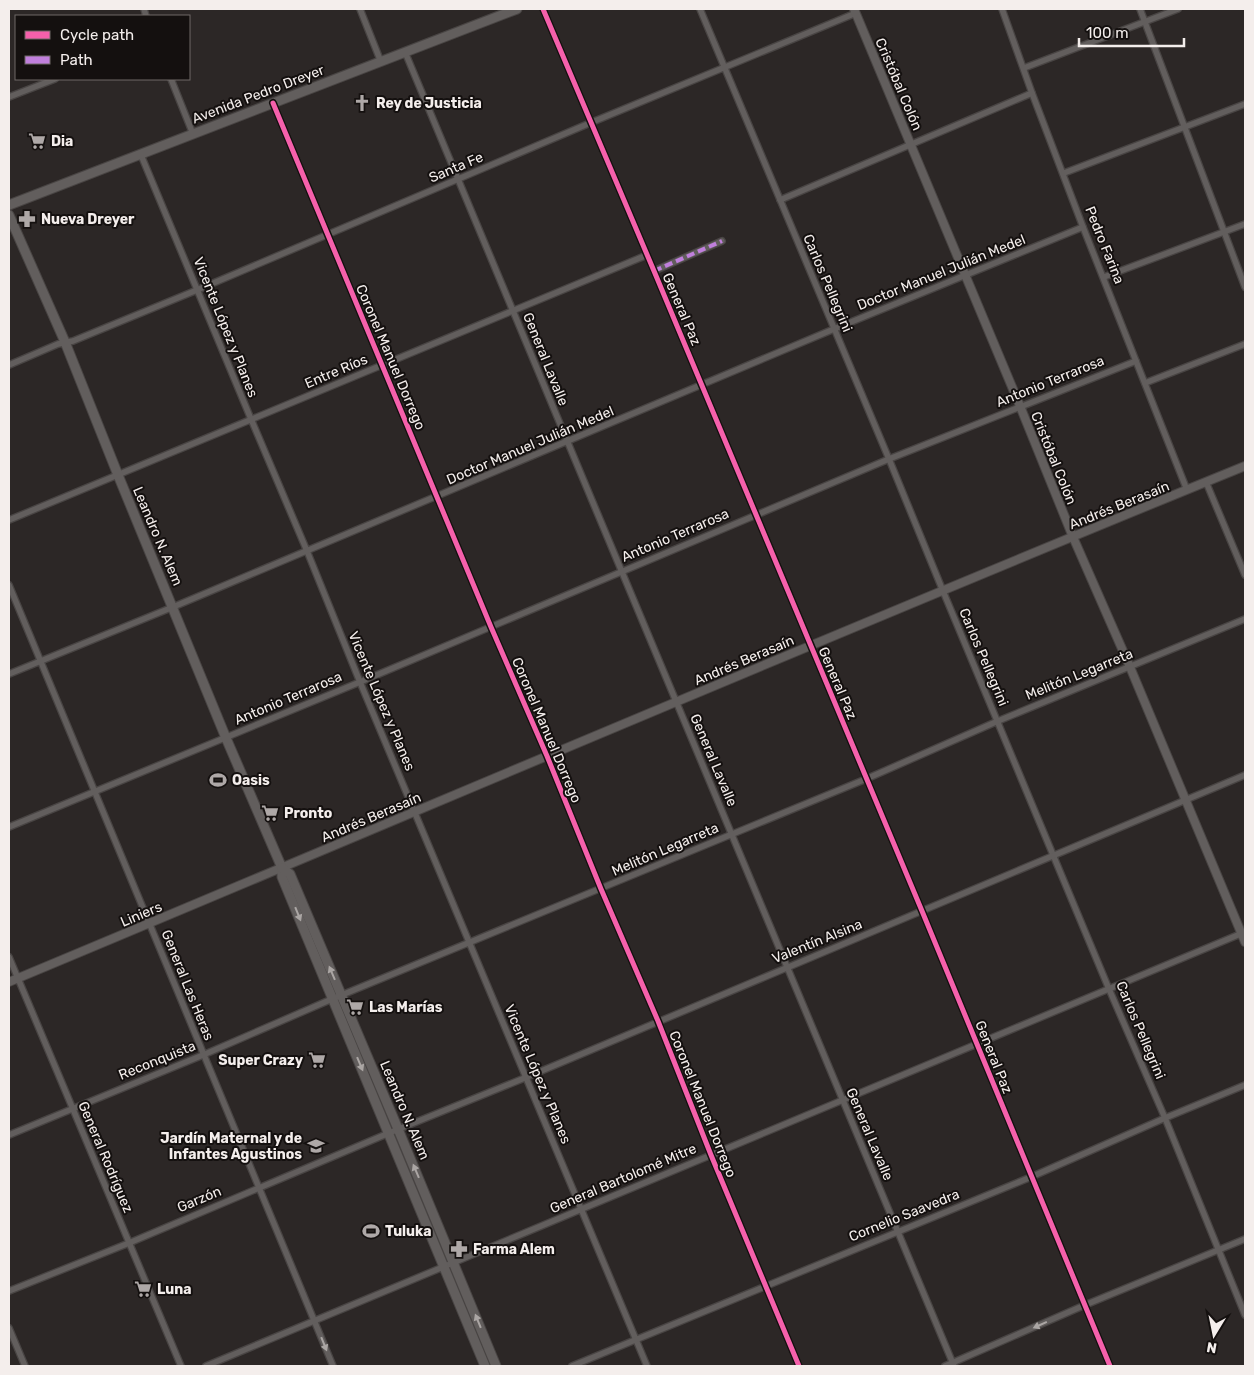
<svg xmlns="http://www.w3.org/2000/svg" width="1254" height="1375" font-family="Rubik,sans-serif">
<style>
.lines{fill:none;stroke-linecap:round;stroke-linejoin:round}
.minor-casing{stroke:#494544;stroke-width:8}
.tertiary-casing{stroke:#494544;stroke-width:10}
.secondary-casing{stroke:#494544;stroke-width:11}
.minor{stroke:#625e5d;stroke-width:5.5}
.tertiary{stroke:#625e5d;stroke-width:8}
.secondary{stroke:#625e5d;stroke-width:9}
.quiet{stroke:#c07fdc;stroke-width:4;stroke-dasharray:8 4;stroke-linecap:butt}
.cycleway-casing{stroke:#14100f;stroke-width:8}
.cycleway{stroke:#f560ab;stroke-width:5}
.oneway{fill:#aba6a4}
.labels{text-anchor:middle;stroke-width:4;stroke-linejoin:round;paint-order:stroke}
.street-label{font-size:14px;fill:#f4eeec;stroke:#14100f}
.poi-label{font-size:14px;font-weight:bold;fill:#f4eeec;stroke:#14100f;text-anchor:start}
</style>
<rect width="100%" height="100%" fill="#2c2726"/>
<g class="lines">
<g class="minor-casing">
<g id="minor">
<path d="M144,9L146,16"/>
<path d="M360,9L381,62"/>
<path d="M543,9L654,271L922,911L1110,1366"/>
<path d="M700,9L889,459L943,591L1109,989L1165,1118L1245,1315"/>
<path d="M1002,9L1032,93L1083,227L1187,490"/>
<path d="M1140,9L1245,287"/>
<path d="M405,52C588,490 770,929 954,1366"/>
<path d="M1024,68L1178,9"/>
<path d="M171,79L193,134"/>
<path d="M9,97L55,79"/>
<path d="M273,103L491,627L547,756L601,889L658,1021L711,1155L799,1366"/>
<path d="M141,155L251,419L307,551L360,682L647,1366"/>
<path d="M1064,173L1245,104"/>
<path d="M780,200L1032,93"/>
<path d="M654,271L722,241"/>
<path d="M1104,277L1245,224"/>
<path d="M9,365L58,344L73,341L197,290L590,123L856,13"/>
<path d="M1145,383L1245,344"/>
<path d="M1206,482L1245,575"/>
<path d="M9,520L647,255"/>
<path d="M9,585L333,1366"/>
<path d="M9,674L173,607L834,329L1083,227"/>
<path d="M9,827L360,682L889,459L1136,361"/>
<path d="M9,957L181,1366"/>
<path d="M9,1135L203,1055L332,999L866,779L998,721L1245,619"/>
<path d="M9,1291L129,1243L389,1133L527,1077L1245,775"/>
<path d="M9,1328L25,1366"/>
<path d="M206,1366L1245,932"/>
<path d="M572,1366L1031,1177L1165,1118L1245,1085"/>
<path d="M945,1366L1085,1305L1245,1239"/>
</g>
</g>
<g class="tertiary-casing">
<g id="tertiary">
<path d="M854,9L1020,406L1073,537L1130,667L1245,942"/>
<path d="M9,982C421,810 832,634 1245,466"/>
</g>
</g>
<g class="secondary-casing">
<g id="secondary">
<path d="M9,205L517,9"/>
<path d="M9,215L65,342L118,475L226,738L282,868V877L485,1366"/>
<path d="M282,868L290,874L398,1129L496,1366"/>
</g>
</g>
<use href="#minor" class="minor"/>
<use href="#tertiary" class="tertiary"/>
<use href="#secondary" class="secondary"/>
<path class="quiet" d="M654,271L722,241"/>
<g class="cycleway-casing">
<g id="cycleway">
<path d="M543,9L654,271L922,911L1110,1366"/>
<path d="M273,103L491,627L547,756L601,889L658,1021L711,1155L799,1366"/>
</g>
</g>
<use href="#cycleway" class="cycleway"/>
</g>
<defs><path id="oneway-solid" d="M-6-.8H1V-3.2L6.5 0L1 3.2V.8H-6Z" transform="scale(1.25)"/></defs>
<g class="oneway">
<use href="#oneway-solid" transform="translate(298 914) rotate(68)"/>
<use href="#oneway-solid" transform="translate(332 973) rotate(-113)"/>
<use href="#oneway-solid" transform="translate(360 1064) rotate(67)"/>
<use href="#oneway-solid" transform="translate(416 1171) rotate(-113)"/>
<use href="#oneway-solid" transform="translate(478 1321) rotate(-112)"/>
<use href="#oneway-solid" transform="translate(1040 1325) rotate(156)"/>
<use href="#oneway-solid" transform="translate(324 1344) rotate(68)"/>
</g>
<defs>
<g id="church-bare" transform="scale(1.35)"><path d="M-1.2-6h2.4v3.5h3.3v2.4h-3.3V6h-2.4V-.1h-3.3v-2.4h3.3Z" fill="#aea8a7" stroke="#14100f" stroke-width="2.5" paint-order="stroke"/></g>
<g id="supermarket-bare" transform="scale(1.35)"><path d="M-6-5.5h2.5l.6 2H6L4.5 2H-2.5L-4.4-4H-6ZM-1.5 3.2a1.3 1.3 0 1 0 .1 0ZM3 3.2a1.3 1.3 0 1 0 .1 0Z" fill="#aea8a7" stroke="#14100f" stroke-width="2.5" paint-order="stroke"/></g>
<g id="pharmacy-bare" transform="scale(1.35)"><path d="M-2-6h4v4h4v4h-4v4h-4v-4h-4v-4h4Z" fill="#aea8a7" stroke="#14100f" stroke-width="2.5" paint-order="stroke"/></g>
<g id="stadium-bare" transform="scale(1.35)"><path d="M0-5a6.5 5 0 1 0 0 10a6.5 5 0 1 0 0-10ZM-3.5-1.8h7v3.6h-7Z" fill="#aea8a7" stroke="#14100f" stroke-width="2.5" paint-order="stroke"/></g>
<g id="school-bare" transform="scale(1.35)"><path d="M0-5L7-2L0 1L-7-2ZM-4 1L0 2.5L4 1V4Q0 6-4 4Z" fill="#aea8a7" stroke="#14100f" stroke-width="2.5" paint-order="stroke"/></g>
</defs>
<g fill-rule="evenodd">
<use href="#church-bare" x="362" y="103"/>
<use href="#supermarket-bare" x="37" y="141"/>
<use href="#pharmacy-bare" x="27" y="219"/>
<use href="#stadium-bare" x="218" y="780"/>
<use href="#supermarket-bare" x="270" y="813"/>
<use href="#supermarket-bare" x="355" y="1007"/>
<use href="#supermarket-bare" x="317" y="1060"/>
<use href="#school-bare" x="316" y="1146"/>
<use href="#stadium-bare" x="371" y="1231"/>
<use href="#pharmacy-bare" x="459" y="1249"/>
<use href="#supermarket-bare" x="143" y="1289"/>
</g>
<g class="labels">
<g class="street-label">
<text transform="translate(899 84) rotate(67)" y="5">Cristóbal Colón</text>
<text transform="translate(258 94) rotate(-21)" y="5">Avenida Pedro Dreyer</text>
<text transform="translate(456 167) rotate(-23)" y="5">Santa Fe</text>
<text transform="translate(1105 245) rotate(68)" y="5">Pedro Farina</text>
<text transform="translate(941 272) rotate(-22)" y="5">Doctor Manuel Julián Medel</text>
<text transform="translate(828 283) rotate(67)" y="5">Carlos Pellegrini</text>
<text transform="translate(682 309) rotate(67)" y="5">General Paz</text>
<text transform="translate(226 327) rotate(68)" y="5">Vicente López y Planes</text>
<text transform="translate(391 357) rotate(67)" y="5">Coronel Manuel Dorrego</text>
<text transform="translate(546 359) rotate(68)" y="5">General Lavalle</text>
<text transform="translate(336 371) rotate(-23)" y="5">Entre Ríos</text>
<text transform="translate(1050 381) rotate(-22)" y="5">Antonio Terrarosa</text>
<text transform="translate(530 445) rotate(-23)" y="5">Doctor Manuel Julián Medel</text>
<text transform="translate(1054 458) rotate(68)" y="5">Cristóbal Colón</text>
<text transform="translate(1119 505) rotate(-22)" y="5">Andrés Berasaín</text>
<text transform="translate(675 535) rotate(-23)" y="5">Antonio Terrarosa</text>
<text transform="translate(158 536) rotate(67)" y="5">Leandro N. Alem</text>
<text transform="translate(984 657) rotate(67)" y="5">Carlos Pellegrini</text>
<text transform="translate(744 660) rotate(-23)" y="5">Andrés Berasaín</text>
<text transform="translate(1079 674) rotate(-22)" y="5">Melitón Legarreta</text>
<text transform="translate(838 683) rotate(67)" y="5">General Paz</text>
<text transform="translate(288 698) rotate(-23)" y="5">Antonio Terrarosa</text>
<text transform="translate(382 701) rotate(67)" y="5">Vicente López y Planes</text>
<text transform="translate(547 730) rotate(67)" y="5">Coronel Manuel Dorrego</text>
<text transform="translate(714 760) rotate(67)" y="5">General Lavalle</text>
<text transform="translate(371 817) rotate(-23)" y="5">Andrés Berasaín</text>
<text transform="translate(665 849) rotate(-23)" y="5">Melitón Legarreta</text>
<text transform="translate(141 914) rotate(-23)" y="5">Liniers</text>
<text transform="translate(817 941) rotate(-22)" y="5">Valentín Alsina</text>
<text transform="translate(188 985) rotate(68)" y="5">General Las Heras</text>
<text transform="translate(1141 1030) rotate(67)" y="5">Carlos Pellegrini</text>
<text transform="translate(994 1057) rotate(68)" y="5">General Paz</text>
<text transform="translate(157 1060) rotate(-22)" y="5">Reconquista</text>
<text transform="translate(538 1074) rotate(67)" y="5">Vicente López y Planes</text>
<text transform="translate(703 1104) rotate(68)" y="5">Coronel Manuel Dorrego</text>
<text transform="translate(405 1110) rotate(67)" y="5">Leandro N. Alem</text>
<text transform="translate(870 1134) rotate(67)" y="5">General Lavalle</text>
<text transform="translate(106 1157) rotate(67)" y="5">General Rodríguez</text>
<text transform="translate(623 1178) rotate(-23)" y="5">General Bartolomé Mitre</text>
<text transform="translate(199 1199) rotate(-23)" y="5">Garzón</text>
<text transform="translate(904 1215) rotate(-22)" y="5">Cornelio Saavedra</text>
</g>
<g class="poi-label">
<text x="376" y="108">Rey de Justicia</text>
<text x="51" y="146">Dia</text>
<text x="41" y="224">Nueva Dreyer</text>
<text x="232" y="785">Oasis</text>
<text x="284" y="818">Pronto</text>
<text x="369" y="1012">Las Marías</text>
<text x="303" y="1065" text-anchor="end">Super Crazy</text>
<text x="302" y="1143" text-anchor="end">Jardín Maternal y de<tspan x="302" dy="16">Infantes Agustinos</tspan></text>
<text x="385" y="1236">Tuluka</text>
<text x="473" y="1254">Farma Alem</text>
<text x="157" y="1294">Luna</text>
</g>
</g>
<rect width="1254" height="1375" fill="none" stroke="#f4eeec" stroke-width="20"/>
<rect x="15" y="15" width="175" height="65" fill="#14100f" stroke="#6e6967"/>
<rect x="25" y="31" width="25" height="8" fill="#f560ab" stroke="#6e6967"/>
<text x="60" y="40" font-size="15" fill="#f4eeec">Cycle path</text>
<rect x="25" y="56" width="25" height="8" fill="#c07fdc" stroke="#6e6967"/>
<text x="60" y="65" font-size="15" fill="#f4eeec">Path</text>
<g transform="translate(1214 1335) rotate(190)" stroke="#14100f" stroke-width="4" paint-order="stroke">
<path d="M0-4L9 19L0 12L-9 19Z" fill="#f4eeec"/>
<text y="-8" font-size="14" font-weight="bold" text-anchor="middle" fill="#f4eeec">N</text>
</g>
<path d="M1079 38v8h105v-8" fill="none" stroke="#f4eeec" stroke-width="2.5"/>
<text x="1086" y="38" font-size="15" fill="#f4eeec" stroke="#14100f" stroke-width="4" paint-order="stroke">100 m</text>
</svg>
